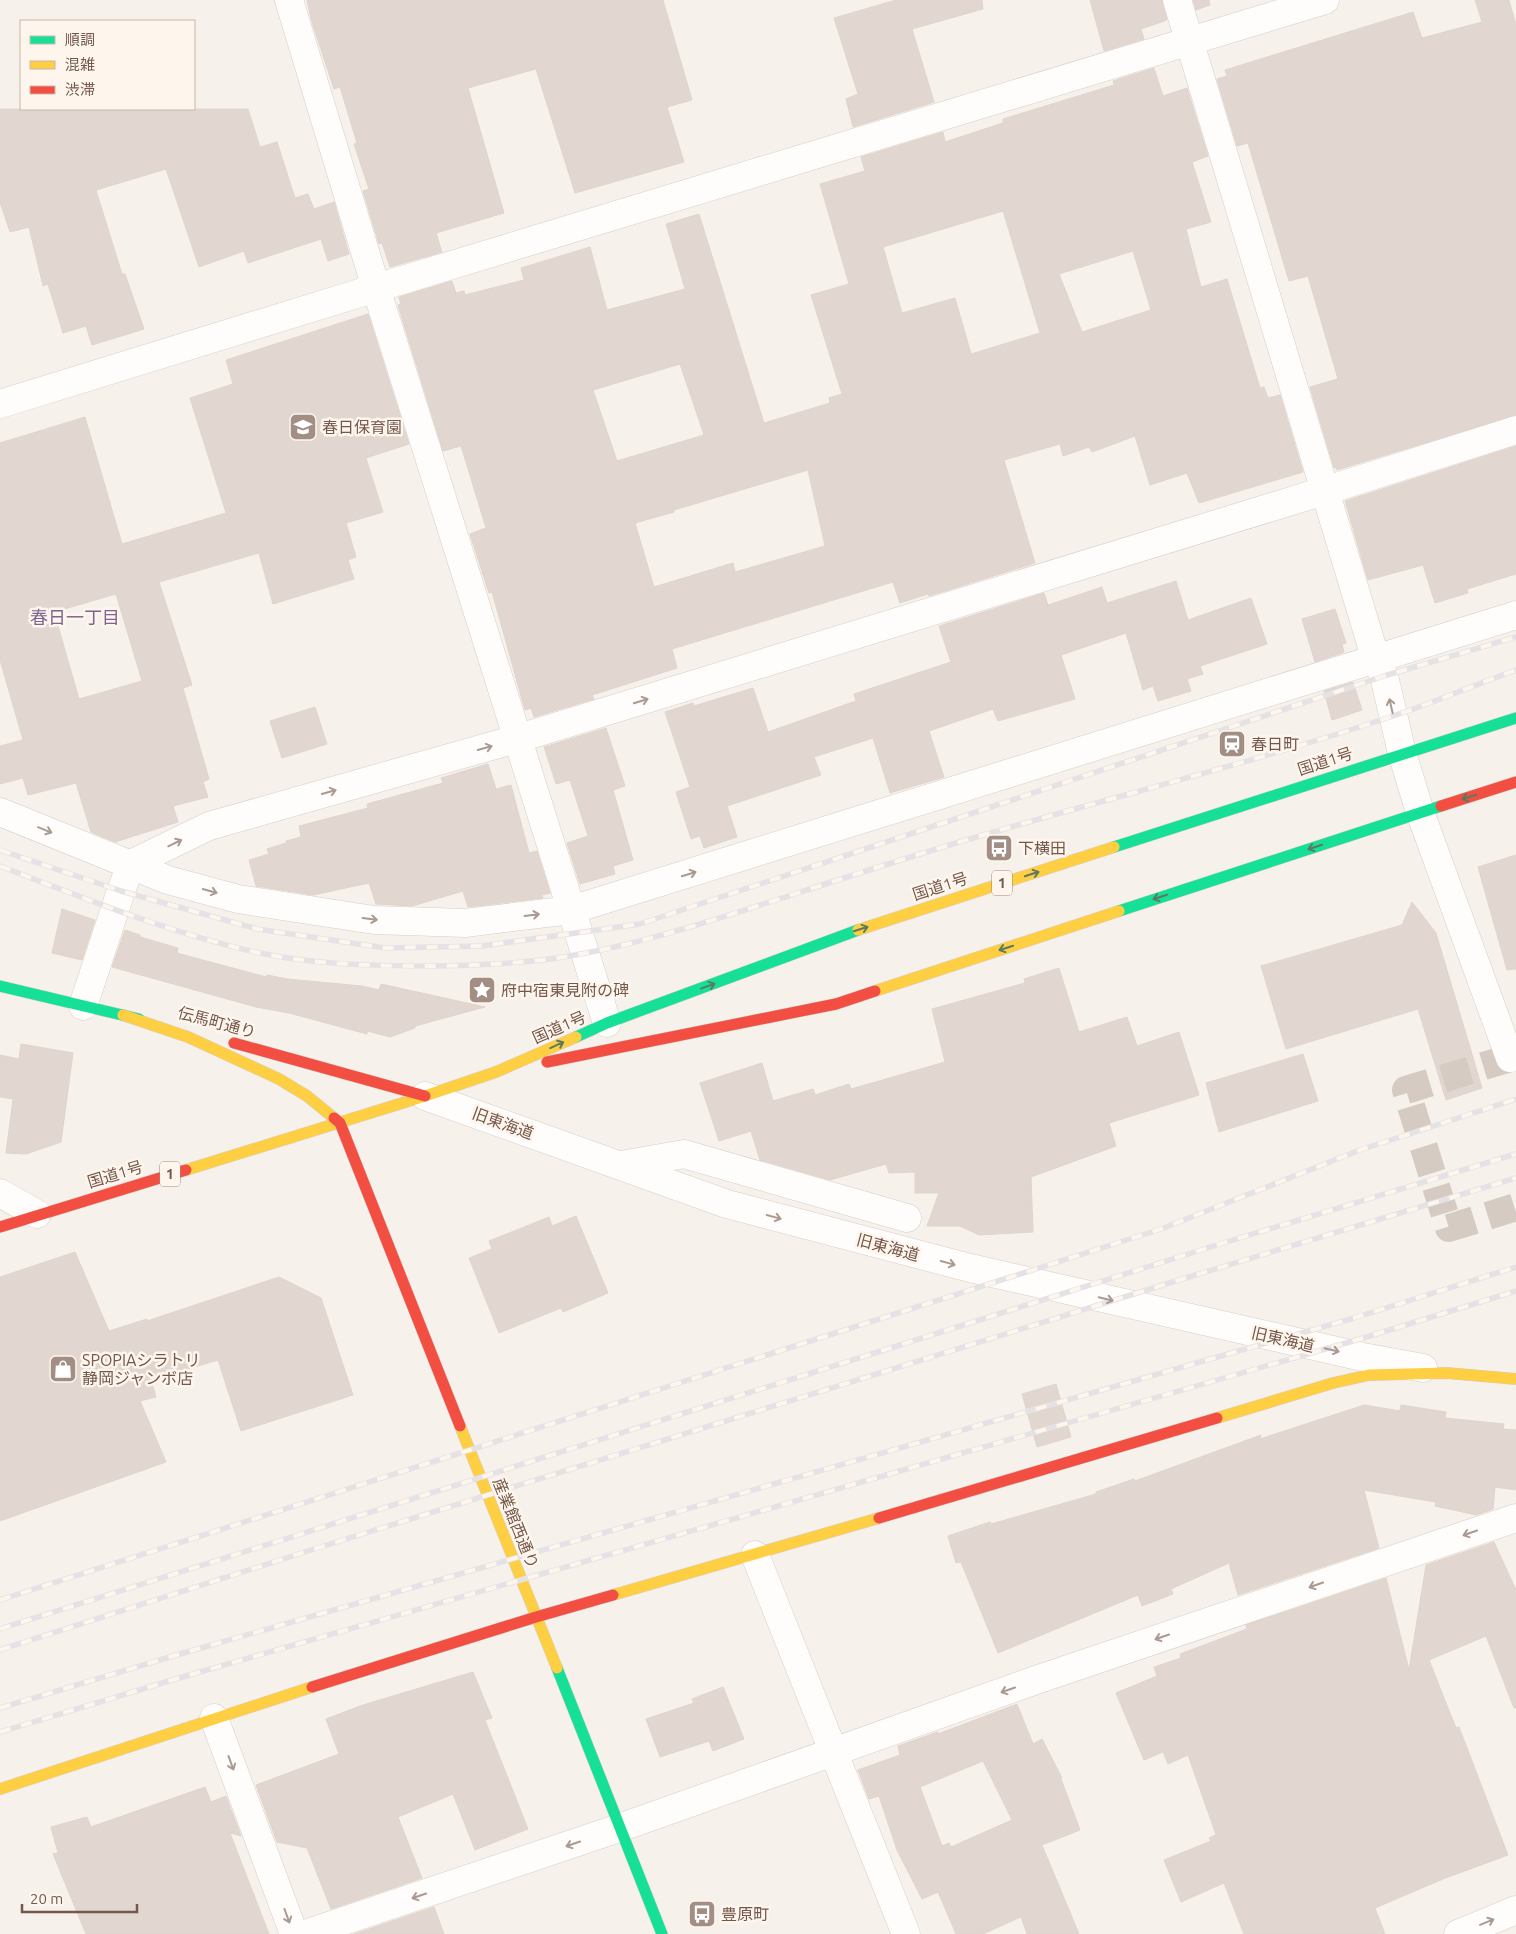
<svg xmlns="http://www.w3.org/2000/svg" width="1516" height="1934" font-family="Ubuntu,'Noto Sans JP',sans-serif">
<style>
.building{fill:#e1d7d0;stroke:#e0d4cd;fill-rule:evenodd}
.lines{fill:none;stroke-linecap:round;stroke-linejoin:round}
.street-tunnel{stroke:#d6cbc3;stroke-width:28;stroke-dasharray:28 14;stroke-linecap:butt}
.street-casing{stroke:#d6cec8;stroke-width:29}
.fast-casing{stroke:#d6cec8;stroke-width:12}
.slow-casing{stroke:#d6cec8;stroke-width:12}
.jam-casing{stroke:#d6cec8;stroke-width:12}
.street{stroke:#fefdfc;stroke-width:28}
.fast{stroke:#16e098;stroke-width:11}
.slow{stroke:#ffcf43;stroke-width:11}
.jam{stroke:#f24e42;stroke-width:11}
.rail-casing{stroke:#e4e2e5;stroke-width:5.5}
.rail{stroke:#fef6ed;stroke-width:4;stroke-dasharray:11;stroke-linecap:butt}
.oneway{stroke:#ab9a92}
.oneway2{stroke:#5c7a5f}
.labels{text-anchor:middle;stroke-width:5;stroke-linejoin:round;paint-order:stroke}
.shield{fill:#fef6ed;stroke:#9d877c;stroke-width:1}
.shield-label{font-size:15px;font-weight:bold;fill:#74584c}
.poi-label{font-size:16px;fill:#74584c;stroke:#fef6ed;text-anchor:start}
.street-label{font-size:16px;fill:#74584c;stroke:#fef6ed}
.neighbourhood-label{font-size:18px;fill:#7f6391;stroke:#fef6ed}
</style>
<rect width="100%" height="100%" fill="#f7f1eb"/>
<g class="building">
<path d="M307,0H663L692,100L667,107L684,162L575,193L536,69L468,88L504,213L436,233L442,252L390,267L382,243L379,244L363,191L369,189L354,144L357,143L340,87L334,89L311,19Z"/>
<path d="M896,0H982L983,9L912,29L934,102L853,127L846,99L858,94L834,18Z"/>
<path d="M1090,0H1162L1167,20L1141,29L1144,39L1104,51Z"/>
<path d="M1193,0H1209L1210,5L1196,10Z"/>
<path d="M1475,0H1509L1516,25V415L1337,470L1336,467L1334,468L1310,387L1338,379L1308,276L1289,281L1248,143L1237,146L1217,79L1227,76L1225,70L1413,12L1422,38L1482,22Z"/>
<path d="M1154,68L1163,96L1187,88L1208,156L1192,162L1211,222L1186,229L1201,287L1227,279L1260,388L1264,387L1268,398L1280,395L1303,472L1199,503L1187,473L1150,485L1135,436L1092,452L1089,447L1063,456L1060,444L1004,460L1035,563L929,596L928,594L900,603L893,582L672,649L677,668L592,695L594,699L534,717L531,708L525,710L492,592L489,593L470,534L486,528L461,446L443,451L398,305L401,304L399,297L452,281L456,293L464,291L465,295L524,280L521,268L590,247L607,310L685,289L666,224L699,214L764,423L830,403L829,398L842,394L811,295L849,284L820,184L865,171L861,157L943,132L945,142L1003,123V119L1114,85L1113,81ZM1003,211L1040,333L971,354L955,298L902,313L883,247ZM1133,251L1151,310L1082,332L1059,274ZM680,364L704,435L617,461L593,390ZM808,470L825,546L735,572L733,563L654,587L635,523L674,512V510Z"/>
<path d="M0,109H248L260,147L277,142L295,198L308,194L314,209L334,202L349,254L328,261L321,239L248,263L244,251L199,267L166,169L96,190L122,274H125L144,329L92,345L86,326L63,333L48,284L43,286L29,227L10,232L0,202Z"/>
<path d="M368,314L409,444L366,458L383,512L346,523L356,557L348,560L354,579L273,604L259,553L159,582L192,685L183,688L209,779L203,782L208,797L173,806L178,822L115,842L91,832L76,783L28,795L23,778L0,784V746L23,740L0,660V443L85,417L122,544L226,513L190,398L233,384L226,360ZM116,594L142,681L79,699L54,612Z"/>
<path d="M1516,446V574L1467,589L1468,593L1435,603L1423,565L1368,580L1345,501Z"/>
<path d="M1176,581L1188,620L1251,598L1267,644L1200,666L1203,674L1187,679L1191,691L1158,701L1153,686L1143,690L1126,633L1061,655L1075,699L998,721L993,709L929,731L944,777L890,793L873,738L814,757L821,775L727,806L737,837L704,848L700,836L691,839L676,792L690,787L665,712L693,703L694,706L753,688L768,732L856,701L854,694L951,662L939,626L1044,593L1048,605L1102,587L1107,603Z"/>
<path d="M1335,609L1346,643L1342,644L1344,652L1315,662L1302,619Z"/>
<path d="M1353,682L1362,710L1332,720L1324,691Z"/>
<path d="M315,707L327,744L282,758L270,721Z"/>
<path d="M606,728L625,786L613,790L633,860L613,866L615,874L580,884L567,843L588,836L570,780L556,784L544,747Z"/>
<path d="M488,764L496,789L511,785L529,853L537,851L550,893L542,895L543,898L468,907L463,891L412,906L376,904L369,883L313,895L256,886L249,860L269,854L267,849L286,843V841L301,837L299,826L368,808L367,804L443,783L441,778Z"/>
<path d="M1516,855V969L1507,970L1478,867Z"/>
<path d="M1412,902L1436,933L1482,1088L1446,1100L1418,1009L1286,1049L1261,966L1402,925Z"/>
<path d="M62,909L95,920L82,960L52,953Z"/>
<path d="M125,930L140,935V937L178,948L177,953L266,977L267,975L287,979L362,986L379,990L381,984L485,1007L415,1026V1028L390,1037L367,1031V1034L289,1013L256,1007L112,967Z"/>
<path d="M1059,968L1079,1032L1127,1017L1137,1046L1179,1032L1199,1095L1109,1123L1116,1146L1031,1177L1033,1232L979,1235L960,1226H927L939,1193H915V1172L889,1173L886,1164L830,1180L760,1160L751,1131L719,1141L700,1083L762,1063L773,1101L813,1089L815,1095L849,1084L851,1089L945,1062L932,1009L1025,983L1024,979Z"/>
<path d="M21,1044L73,1053L61,1142L26,1154L6,1153L13,1099L0,1097V1055L19,1059Z"/>
<path d="M1303,1054L1318,1101L1219,1132L1206,1083Z"/>
<path d="M576,1216L608,1293L563,1312L561,1308L499,1333L469,1258L492,1249L489,1241L549,1217L552,1226Z"/>
<path d="M75,1252L109,1331L147,1319V1321L279,1277L321,1298L353,1395L241,1431L218,1360L151,1380L156,1397L140,1401L166,1462L0,1521V1277Z"/>
<path d="M1056,1384L1071,1437L1037,1447L1022,1394Z"/>
<path d="M1364,1405L1400,1411L1401,1405L1446,1412L1445,1418L1504,1424L1503,1429L1516,1430V1490L1495,1487L1493,1509L1476,1515L1435,1506L1436,1502L1364,1490L1379,1548L1238,1595L1229,1563L1171,1589L1173,1594L1142,1606L1138,1595L998,1653L961,1562L956,1563L948,1536L990,1522L991,1524L1096,1494V1492L1134,1479L1135,1481L1261,1435L1260,1439Z"/>
<path d="M1494,1542L1516,1590V1708H1514L1486,1636L1429,1660L1456,1728L1459,1727L1508,1855L1443,1879L1375,1908L1385,1934H1244L1224,1883L1181,1902L1164,1860L1211,1841L1209,1838L1216,1835L1188,1755L1168,1764L1163,1752L1144,1760L1116,1693L1157,1676L1154,1667L1181,1658L1180,1654L1247,1629L1246,1625L1386,1578L1409,1670L1426,1565Z"/>
<path d="M473,1672L492,1718L485,1720L528,1829L475,1850L453,1794L398,1817L422,1878L331,1909L307,1848L277,1842L256,1785L339,1754L326,1719L363,1705Z"/>
<path d="M723,1687L744,1739L713,1751L709,1741L660,1757L646,1719L694,1703L692,1699Z"/>
<path d="M1017,1704L1033,1744L1042,1739L1062,1778L1061,1779L1080,1830L1042,1845L1079,1934H1027L1021,1917L983,1934H956L938,1892L922,1899L897,1850L879,1796L869,1799L858,1770L900,1755L898,1746L938,1732V1734ZM983,1761L1012,1820L951,1847L949,1843L942,1846L920,1787Z"/>
<path d="M205,1787L211,1802L226,1796L241,1836L230,1833L269,1934H86L53,1854L58,1853L51,1827L87,1817L91,1827Z"/>
<path d="M434,1907L444,1934H354Z"/>
</g>
<g class="lines">
<path class="street-tunnel" d="M1510,1058L1406,1090L1449,1228L1516,1207"/>
<g class="street-casing">
<g id="street">
<path d="M289,0L376,288L607,1023"/>
<path d="M1177,0L1376,660L1384,676L1402,753L1420,812L1510,1058"/>
<path d="M0,404L376,288L1325,0"/>
<path d="M0,812L168,880L238,899L374,920L465,923L571,910L1516,615"/>
<path d="M83,1006L121,891L131,864L209,826L516,739L1324,491L1516,430"/>
<path d="M425,1096L727,1204L970,1268L1363,1357L1423,1368"/>
<path d="M621,1165L684,1154L907,1218"/>
<path d="M0,1193L37,1214"/>
<path d="M755,1555L906,1934"/>
<path d="M214,1718L294,1934"/>
<path d="M305,1934L619,1828L1036,1680L1516,1518"/>
<path d="M1458,1934L1516,1910"/>
</g>
</g>
<g class="fast-casing">
<g id="fast">
<path d="M1114,847L1516,718"/>
<path d="M1119,911L1441,806"/>
<path d="M0,986L139,1019"/>
<path d="M576,1037L607,1023L858,930"/>
<path d="M557,1668L662,1934"/>
</g>
</g>
<g class="slow-casing">
<g id="slow">
<path d="M858,930L1114,847"/>
<path d="M875,991L1119,911"/>
<path d="M123,1015L188,1037L279,1079L307,1096L334,1118"/>
<path d="M186,1170L425,1096L496,1072L576,1037"/>
<path d="M1217,1418L1333,1383L1369,1375L1447,1373L1516,1379"/>
<path d="M460,1426L557,1668"/>
<path d="M613,1595L879,1518"/>
<path d="M0,1789L312,1687"/>
</g>
</g>
<g class="jam-casing">
<g id="jam">
<path d="M1441,806L1516,782"/>
<path d="M234,1043L425,1096"/>
<path d="M547,1062L836,1004L875,991"/>
<path d="M334,1118L340,1123L460,1426"/>
<path d="M0,1227L186,1170"/>
<path d="M879,1518L1217,1418"/>
<path d="M312,1687L536,1617L613,1595"/>
</g>
</g>
<use href="#street" class="street"/>
<use href="#fast" class="fast"/>
<use href="#slow" class="slow"/>
<use href="#jam" class="jam"/>
<g class="rail-casing">
<g id="rail">
<path d="M0,850L121,891L257,929L385,948L482,946L640,924L1384,676L1516,637"/>
<path d="M0,866C84,898 167,932 255,952C314,965 375,966 436,966C486,965 537,963 586,953C650,941 713,920 776,900C844,878 911,856 980,836C1116,796 1255,762 1390,717C1433,703 1474,685 1516,670"/>
<path d="M0,1600L1161,1229L1360,1150L1516,1099"/>
<path d="M0,1629L1220,1244L1516,1154"/>
<path d="M0,1650L311,1550L1179,1280L1516,1178"/>
<path d="M0,1708L173,1656L1354,1318L1516,1267"/>
<path d="M0,1732L179,1678L1360,1339L1516,1291"/>
</g>
</g>
<use href="#rail" class="rail"/>
</g>
<defs><path id="oneway-shaft" d="M-6 0H5M1.5-3L5.5 0L1.5 3" fill="none" stroke-width="1.6" stroke-linecap="round" stroke-linejoin="round" transform="scale(1.25)"/></defs>
<g class="oneway">
<use href="#oneway-shaft" transform="translate(641 701) rotate(-17)"/>
<use href="#oneway-shaft" transform="translate(1391 706) rotate(-103)"/>
<use href="#oneway-shaft" transform="translate(485 748) rotate(-16)"/>
<use href="#oneway-shaft" transform="translate(329 792) rotate(-16)"/>
<use href="#oneway-shaft" transform="translate(45 830) rotate(22)"/>
<use href="#oneway-shaft" transform="translate(175 843) rotate(-26)"/>
<use href="#oneway-shaft" transform="translate(689 874) rotate(-17)"/>
<use href="#oneway-shaft" transform="translate(210 891) rotate(16)"/>
<use href="#oneway-shaft" transform="translate(532 915) rotate(-7)"/>
<use href="#oneway-shaft" transform="translate(370 919) rotate(7)"/>
<use href="#oneway-shaft" transform="translate(774 1217) rotate(15)"/>
<use href="#oneway-shaft" transform="translate(948 1263) rotate(15)"/>
<use href="#oneway-shaft" transform="translate(1106 1299) rotate(13)"/>
<use href="#oneway-shaft" transform="translate(1332 1350) rotate(13)"/>
<use href="#oneway-shaft" transform="translate(1470 1533) rotate(161)"/>
<use href="#oneway-shaft" transform="translate(1316 1585) rotate(161)"/>
<use href="#oneway-shaft" transform="translate(1162 1637) rotate(161)"/>
<use href="#oneway-shaft" transform="translate(1008 1690) rotate(161)"/>
<use href="#oneway-shaft" transform="translate(231 1763) rotate(70)"/>
<use href="#oneway-shaft" transform="translate(573 1844) rotate(161)"/>
<use href="#oneway-shaft" transform="translate(419 1896) rotate(161)"/>
<use href="#oneway-shaft" transform="translate(287 1916) rotate(70)"/>
<use href="#oneway-shaft" transform="translate(1487 1922) rotate(-22)"/>
</g>
<g class="oneway2">
<use href="#oneway-shaft" transform="translate(1469 797) rotate(163)"/>
<use href="#oneway-shaft" transform="translate(1315 847) rotate(162)"/>
<use href="#oneway-shaft" transform="translate(1032 874) rotate(-18)"/>
<use href="#oneway-shaft" transform="translate(1160 897) rotate(162)"/>
<use href="#oneway-shaft" transform="translate(861 929) rotate(-18)"/>
<use href="#oneway-shaft" transform="translate(1006 948) rotate(162)"/>
<use href="#oneway-shaft" transform="translate(708 986) rotate(-20)"/>
<use href="#oneway-shaft" transform="translate(557 1045) rotate(-24)"/>
</g>
<defs>
<g id="school-square" transform="scale(1.4375)"><rect x="-9" y="-9" width="18" height="18" rx="4" fill="#a28e84" stroke="#fef6ed"/><path d="M0-5L7-2L0 1L-7-2ZM-4 1L0 2.5L4 1V4Q0 6-4 4Z" fill="#fff"/></g>
<g id="station-square" transform="scale(1.4375)"><rect x="-9" y="-9" width="18" height="18" rx="4" fill="#a28e84" stroke="#fef6ed"/><path d="M-3-6H3Q5-6 5-4V2Q5 4 3 4L4.5 6H3L1.5 4h-3L-3 6H-4.5L-3 4Q-5 4-5 2V-4Q-5-6-3-6ZM-3.5-4v3h7v-3ZM-3.5 1v1.5H-2V1ZM2 1v1.5H3.5V1Z" fill="#fff"/></g>
<g id="bus-square" transform="scale(1.4375)"><rect x="-9" y="-9" width="18" height="18" rx="4" fill="#a28e84" stroke="#fef6ed"/><path d="M-5-6H5V4H4V6H2V4H-2V6H-4V4H-5ZM-3.5-4V0h7V-4ZM-3.5 1.2v1.5H-2V1.2ZM2 1.2v1.5H3.5V1.2Z" fill="#fff"/></g>
<g id="sight-square" transform="scale(1.4375)"><rect x="-9" y="-9" width="18" height="18" rx="4" fill="#a28e84" stroke="#fef6ed"/><path d="M0-6L1.8-2.2L6-1.7L2.9 1.2L3.7 5.4L0 3.3L-3.7 5.4L-2.9 1.2L-6-1.7L-1.8-2.2Z" fill="#fff"/></g>
<g id="shop-square" transform="scale(1.4375)"><rect x="-9" y="-9" width="18" height="18" rx="4" fill="#a28e84" stroke="#fef6ed"/><path d="M-5-2.5h2.3a2.7 3.5 0 0 1 5.4 0H5L5.5 6h-11ZM-1.5-2.5h3a1.5 2.3 0 0 0-3 0Z" fill="#fff"/></g>
</defs>
<g fill-rule="evenodd">
<use href="#school-square" x="303" y="427"/>
<use href="#station-square" x="1232" y="744"/>
<use href="#bus-square" x="999" y="848"/>
<use href="#sight-square" x="482" y="990"/>
<use href="#shop-square" x="63" y="1369"/>
<use href="#bus-square" x="702" y="1914"/>
</g>
<g class="labels">
<g class="shield">
<rect x="992" y="870.5" width="20" height="25" rx="4"/>
<rect x="160" y="1161.5" width="20" height="25" rx="4"/>
</g>
<g class="shield-label">
<text x="1002" y="888">1</text>
<text x="170" y="1179">1</text>
</g>
<g class="poi-label">
<text x="322" y="433">春日保育園</text>
<text x="1251" y="750">春日町</text>
<text x="1018" y="854">下横田</text>
<text x="501" y="996">府中宿東見附の碑</text>
<text x="82" y="1366">SPOPIAシラトリ<tspan x="82" dy="18">静岡ジャンボ店</tspan></text>
<text x="721" y="1920">豊原町</text>
</g>
<g class="street-label">
<text transform="translate(1325 761) rotate(-18)" y="6">国道1号</text>
<text transform="translate(940 886) rotate(-18)" y="6">国道1号</text>
<text transform="translate(217 1022) rotate(15)" y="6">伝馬町通り</text>
<text transform="translate(559 1027) rotate(-24)" y="6">国道1号</text>
<text transform="translate(503 1123) rotate(20)" y="6">旧東海道</text>
<text transform="translate(115 1174) rotate(-17)" y="6">国道1号</text>
<text transform="translate(888 1247) rotate(15)" y="6">旧東海道</text>
<text transform="translate(1283 1339) rotate(13)" y="6">旧東海道</text>
<text transform="translate(516 1523) rotate(68)" y="6">産業館西通り</text>
</g>
<g class="neighbourhood-label">
<text x="75" y="624">春日一丁目</text>
</g>
</g>
<rect x="20" y="20" width="175" height="90" fill="#fef6ed" stroke="#c7b7ad"/>
<rect x="30" y="36" width="25" height="8" fill="#16e098" stroke="#c7b7ad"/>
<text x="65" y="45" font-size="15" fill="#74584c">順調</text>
<rect x="30" y="61" width="25" height="8" fill="#ffcf43" stroke="#c7b7ad"/>
<text x="65" y="70" font-size="15" fill="#74584c">混雑</text>
<rect x="30" y="86" width="25" height="8" fill="#f24e42" stroke="#c7b7ad"/>
<text x="65" y="95" font-size="15" fill="#74584c">渋滞</text>
<path d="M22 1904v8h115v-8" fill="none" stroke="#74584c" stroke-width="2.5"/>
<text x="30" y="1904" font-size="15" fill="#74584c" stroke="#fef6ed" stroke-width="4" paint-order="stroke">20 m</text>
</svg>
